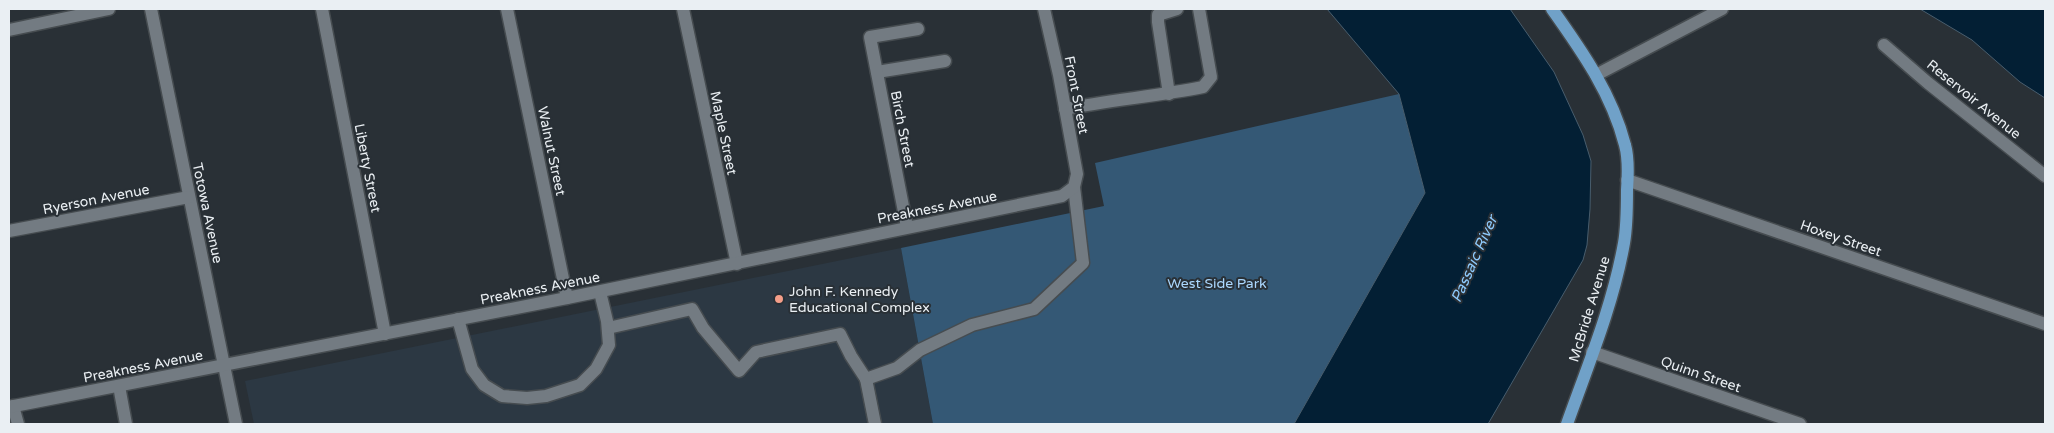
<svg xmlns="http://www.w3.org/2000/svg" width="2054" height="433" font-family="'Varela Round',sans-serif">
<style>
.built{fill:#2c3843}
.green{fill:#345875}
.water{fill:#031f34;stroke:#485d6d}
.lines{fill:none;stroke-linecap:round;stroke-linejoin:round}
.minor-casing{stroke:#464c50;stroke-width:15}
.major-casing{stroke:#464c50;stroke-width:15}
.minor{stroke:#737b82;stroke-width:12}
.major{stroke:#70a1c8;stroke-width:12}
.poi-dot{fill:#f49e89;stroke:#293036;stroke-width:2}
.labels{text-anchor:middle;stroke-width:4;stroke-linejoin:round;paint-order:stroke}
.street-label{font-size:14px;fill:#eaeff3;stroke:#293036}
.park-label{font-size:14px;fill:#abd7fd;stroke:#293036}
.poi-label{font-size:14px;fill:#eaeff3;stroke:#293036;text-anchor:start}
.water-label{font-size:15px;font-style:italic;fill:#8ecafc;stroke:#293036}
</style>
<rect width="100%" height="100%" fill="#293036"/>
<path class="built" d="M901,248L933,424H254L245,381Z"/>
<path class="green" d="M1399,94L1425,193L1294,424H933L901,248L1104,206L1095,163Z"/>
<g class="water">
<path d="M1327,9H1510L1554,72L1583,135L1591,161L1590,209L1587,245L1583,260L1488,424H1294L1425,193L1399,94Z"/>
<path d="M1920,9H2045V98L2020,82L1972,40Z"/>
</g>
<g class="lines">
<g class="minor-casing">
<g id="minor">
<path d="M151,9L236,424"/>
<path d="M322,9L385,334"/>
<path d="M507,9L567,298"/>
<path d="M683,9L737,264"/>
<path d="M9,30L109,9"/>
<path d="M1884,45L1928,83L2045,176"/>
<path d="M877,72L945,61"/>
<path d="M1596,75L1722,9"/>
<path d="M1169,94L1158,22V15L1177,9"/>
<path d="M1065,109C1111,100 1158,96 1203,87L1211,77L1199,9"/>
<path d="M1627,180L2045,324"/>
<path d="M907,227L870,37L918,29"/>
<path d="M9,231L189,197"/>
<path d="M458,319L472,369L484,385L502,396L527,398L546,396L580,385L596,369L609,345L607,321L600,292"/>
<path d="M608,328L692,309L703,328L739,371L756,352L840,334L851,356L866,379L897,368L920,350L972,325L1034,309L1083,263L1074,187"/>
<path d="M1592,352L1800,424"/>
<path d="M866,379L875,424"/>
<path d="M119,386L126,424"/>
<path d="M13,406L18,424"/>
<path d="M9,407L567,298L1062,196L1074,187L1077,174L1059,75L1044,9"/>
</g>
</g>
<g class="major-casing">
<path id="major" d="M1552,9C1582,51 1612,94 1625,145C1629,159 1628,176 1627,190C1627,208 1627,226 1624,243C1613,305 1588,365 1567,424"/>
</g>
<use href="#minor" class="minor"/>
<use href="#major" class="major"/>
</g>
<circle class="poi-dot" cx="779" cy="299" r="5"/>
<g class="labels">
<g class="street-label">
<text transform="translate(1077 95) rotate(79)" y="5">Front Street</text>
<text transform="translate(1974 99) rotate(39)" y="5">Reservoir Avenue</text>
<text transform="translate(903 129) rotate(79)" y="5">Birch Street</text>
<text transform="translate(724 133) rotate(78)" y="5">Maple Street</text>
<text transform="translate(552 151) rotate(78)" y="5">Walnut Street</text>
<text transform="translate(368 168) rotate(79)" y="5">Liberty Street</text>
<text transform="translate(96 199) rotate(-11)" y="5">Ryerson Avenue</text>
<text transform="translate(937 207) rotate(-11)" y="5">Preakness Avenue</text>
<text transform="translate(208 213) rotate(78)" y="5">Totowa Avenue</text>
<text transform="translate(1841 238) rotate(19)" y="5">Hoxey Street</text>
<text transform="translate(540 288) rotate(-11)" y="5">Preakness Avenue</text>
<text transform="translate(1589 309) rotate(-73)" y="5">McBride Avenue</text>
<text transform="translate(143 366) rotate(-11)" y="5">Preakness Avenue</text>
<text transform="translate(1701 374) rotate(19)" y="5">Quinn Street</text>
</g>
<g class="park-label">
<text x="1217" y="288">West Side Park</text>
</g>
<g class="poi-label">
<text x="789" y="296">John F. Kennedy<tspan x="789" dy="16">Educational Complex</tspan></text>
</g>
<g class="water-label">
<text transform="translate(1474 259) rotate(-66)" y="5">Passaic River</text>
</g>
</g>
<rect width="2054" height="433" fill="none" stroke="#eaeff3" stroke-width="20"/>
</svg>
